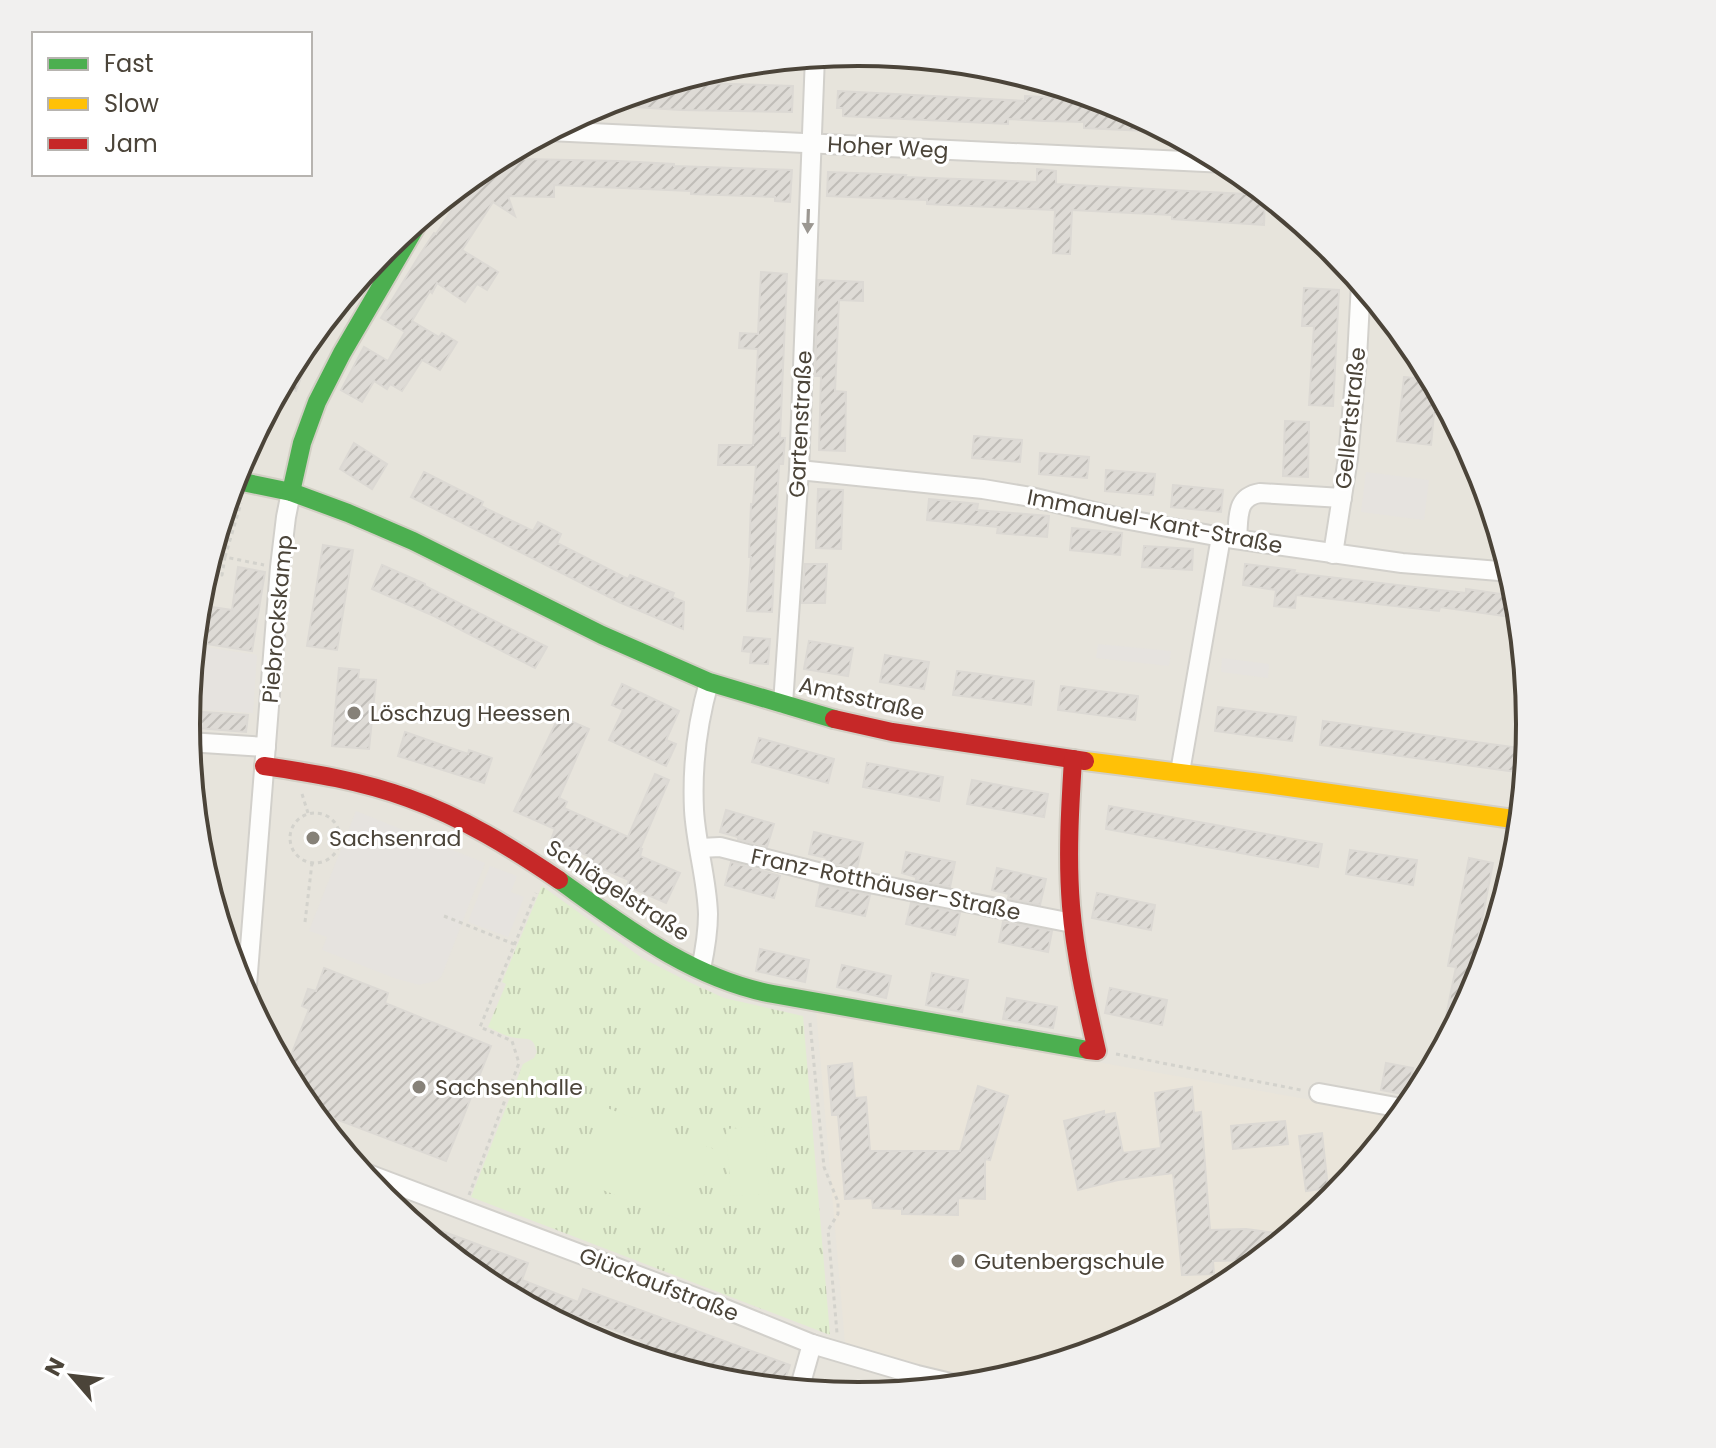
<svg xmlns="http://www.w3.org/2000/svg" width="1716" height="1448" font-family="Poppins,sans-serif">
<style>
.residential{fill:#e7e4dc}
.education{fill:#eae5da}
.grass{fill:url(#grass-tufts)}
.pitch{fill:#e1eecf}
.parking{fill:#e6e3df}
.building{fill:url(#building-hatch);stroke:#dcd9d4;stroke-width:2}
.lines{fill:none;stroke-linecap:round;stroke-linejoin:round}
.street-casing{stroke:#d2d0cb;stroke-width:22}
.fast-casing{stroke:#d3cfc5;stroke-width:22}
.slow-casing{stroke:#d3cfc5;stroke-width:22}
.jam-casing{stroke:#d3cfc5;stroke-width:22}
.path{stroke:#d3d2cc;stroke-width:3;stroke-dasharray:4 4;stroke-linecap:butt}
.street{stroke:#fdfdfc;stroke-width:18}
.fast{stroke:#4caf50;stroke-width:18}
.slow{stroke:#ffc107;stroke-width:18}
.jam{stroke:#c62828;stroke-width:18}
.oneway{fill:#9b9791}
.poi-dot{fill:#868178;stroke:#fff;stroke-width:3}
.labels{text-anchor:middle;stroke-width:6;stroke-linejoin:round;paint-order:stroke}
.street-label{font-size:22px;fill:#4b4439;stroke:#fff}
.poi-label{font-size:22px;fill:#4b4439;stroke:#fff;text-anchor:start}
.rim{fill:none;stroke:#4b4439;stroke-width:4}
</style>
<defs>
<pattern id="grass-tufts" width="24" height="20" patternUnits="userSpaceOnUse" patternTransform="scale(2)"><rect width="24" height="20" fill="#e1eecf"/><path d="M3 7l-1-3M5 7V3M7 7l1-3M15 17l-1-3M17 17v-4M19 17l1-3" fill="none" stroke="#c3cdb2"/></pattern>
<pattern id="building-hatch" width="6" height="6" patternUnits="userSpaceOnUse" patternTransform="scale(2)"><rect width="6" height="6" fill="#dedbd6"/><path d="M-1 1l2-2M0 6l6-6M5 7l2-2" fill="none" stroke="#c0bdb8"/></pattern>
</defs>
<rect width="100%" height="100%" fill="#f4f2ee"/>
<circle class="residential" cx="858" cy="724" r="670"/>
<path class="education" d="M816,1009L1052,1054L1401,1116L1333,1199L1231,1283L1115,1345L992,1382H987L901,1363L845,1343Z"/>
<path class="grass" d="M542,886L642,958L689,982L724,998L803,1016L830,1335L471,1197L523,1064L534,1058L537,1052C533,1036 529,1040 516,1038C507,1037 496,1031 488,1027L506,984L502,982Z"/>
<g class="pitch">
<path d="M602,1106L714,1149L686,1222L574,1179Z"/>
<path d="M764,1126L769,1194L731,1196L726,1129Z"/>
</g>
<g class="parking">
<path d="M1366,472L1429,480L1424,520L1361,512Z"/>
<path d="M1098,644L1171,651L1169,666L1096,658Z"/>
<path d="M205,647L257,655L253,713L194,709Z"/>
<path d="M1222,658L1269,664L1268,678L1221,672Z"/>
<path d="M356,811L485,863L442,975L437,981L419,985L394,978L322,950L327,937L309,931Z"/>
<path d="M490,866L517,876L511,892L524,897L508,937L468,922Z"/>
</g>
<g class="building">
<path d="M669,82L793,86L792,112L681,110L604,105V102Z"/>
<path d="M838,91L1025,101V96L1103,100L1116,103L1168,132L1084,128V122L1045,121L1008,119V124L843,116V108H837Z"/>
<path d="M522,159L618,161L674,164V166L792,170L790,202L775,201V197L691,194V191L554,185V197L508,196L515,216L493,202L462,250L498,272L487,290L477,284L465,302L437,283L432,293L430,291L412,321L439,337L442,333L457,342L440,370L422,360L402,391L390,384L387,389L374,381L362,402L341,390L364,347L388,361L405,332L381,318L419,256L434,233L436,234L466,188Z"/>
<path d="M1037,169L1056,171V184L1265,195L1264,225L1172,219V215L1072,210L1070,254L1053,253L1055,210L927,204V200L827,196L828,172L906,175L905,177L1037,182Z"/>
<path d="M761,272L787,274L780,438H785L783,464H779L772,612L747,611L751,557H749L751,504H753L756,465H718L719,445H753L758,349L739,348L740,333L758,334Z"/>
<path d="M818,280L863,282V301L839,300L835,391L846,392L845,451L819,450L821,376H815Z"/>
<path d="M1304,288L1339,290L1333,406L1309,405L1314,326H1302Z"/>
<path d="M310,338L315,340L296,391L281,385L300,350Z"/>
<path d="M1404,377L1432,380L1452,416L1434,414L1431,445L1397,441Z"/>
<path d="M1285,421L1309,422L1308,477L1283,476Z"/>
<path d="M974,436L1022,440L1020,462L972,458Z"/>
<path d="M354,443L387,464L372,489L340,469Z"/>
<path d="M1040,453L1089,457L1087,478L1039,474Z"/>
<path d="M1106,470L1155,474L1153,495L1105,491Z"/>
<path d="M424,472L483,502L481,506L533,531L538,522L561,534L557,543L628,579L630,575L674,593L672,597L684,602L683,629L619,602L411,497Z"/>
<path d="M1173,485L1223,490L1221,512L1171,507Z"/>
<path d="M818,489L843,490L841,549L816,548Z"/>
<path d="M929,499L978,504L977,510L1049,516L1047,537L997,533L998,527L927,520Z"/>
<path d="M1072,528L1122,533L1120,555L1070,550Z"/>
<path d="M323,545L353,550L337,650L307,646Z"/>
<path d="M1144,546L1193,549L1192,570L1142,567Z"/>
<path d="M805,564H827L825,603H802Z"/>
<path d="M1245,564L1295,570L1294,573L1466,593V589L1515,596L1512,617L1440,607L1439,611L1296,595L1295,608L1274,606L1276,590L1243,585Z"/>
<path d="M382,565L425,584V586L547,647L535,668L434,616L372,589Z"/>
<path d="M238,567L265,572L252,651L194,642L198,605L232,610Z"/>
<path d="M744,637L770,639L768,664L750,663L751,652L742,651Z"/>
<path d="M809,641L853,648L848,676L804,669Z"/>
<path d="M885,655L929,662L924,689L880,682Z"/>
<path d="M339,668L359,670L358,679L376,680L369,749L332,746Z"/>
<path d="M957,671L1034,681L1031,705L953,695Z"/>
<path d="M622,684L679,711L666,740L676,744L666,766L609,740L623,710L612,705Z"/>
<path d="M1061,686L1138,696L1135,720L1058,710Z"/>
<path d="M1218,707L1296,717L1292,741L1215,731Z"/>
<path d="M187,711L248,715L246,732L186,727Z"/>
<path d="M559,716L589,729L559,798L567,802L564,808L628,837L655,774L669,780L640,849H642L640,856L680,873L666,903L627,886L629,880L589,863L591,857L551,840L555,829L514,811Z"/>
<path d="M1323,721L1520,748L1517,772L1320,745Z"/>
<path d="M405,732L468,754L469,750L492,758L484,783L398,756Z"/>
<path d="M759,738L834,759L828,783L752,762Z"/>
<path d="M867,763L943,777L939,801L863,787Z"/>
<path d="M972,780L1048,794L1044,817L967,804Z"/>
<path d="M1109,806L1322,844L1318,867L1106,829Z"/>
<path d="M726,810L774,824L767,847L738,839V837L720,832Z"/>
<path d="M814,832L863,843L857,868L826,862L827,858L809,854Z"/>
<path d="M1350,850L1417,860L1413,885L1346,874Z"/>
<path d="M906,852L955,862L950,887L916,880V877L902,873Z"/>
<path d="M1469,858L1493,863L1472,970L1479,972L1476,986L1443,1048L1440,1046L1456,967L1448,966Z"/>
<path d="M731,862L780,876L774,898L725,885Z"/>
<path d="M997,868L1046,879L1040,905L1008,898L1009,894L992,890Z"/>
<path d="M820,885L870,895L865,916L816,906Z"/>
<path d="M1097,893L1155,905L1151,930L1092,918Z"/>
<path d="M911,903L960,913L955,935L906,924Z"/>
<path d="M1003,922L1052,931L1048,952L999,942Z"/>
<path d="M760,949L809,960L805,982L756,971Z"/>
<path d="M842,965L891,976L886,998L837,987Z"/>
<path d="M324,968L388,993L385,1003L491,1046L446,1161L309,1109L299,1097L285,1071L309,1009L302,1006L308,989L316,991Z"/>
<path d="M932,973L968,980L962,1012L926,1005Z"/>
<path d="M1110,988L1167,1000L1162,1025L1105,1013Z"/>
<path d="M1007,998L1057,1007L1053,1028L1003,1019Z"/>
<path d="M852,1063L855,1098L866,1097L870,1151H960L978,1086L1008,1096L990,1160L985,1159V1199L958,1198V1215L902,1214V1209L873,1208L872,1198L845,1199L838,1115H832L828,1066Z"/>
<path d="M1386,1063L1413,1068L1408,1095L1381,1090Z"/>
<path d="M1192,1087L1194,1113L1201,1112L1210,1230L1246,1229L1290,1235L1259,1260L1213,1261L1214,1274L1182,1275L1173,1173L1118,1180L1078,1190L1064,1121L1104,1111V1115L1115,1113L1123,1153L1161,1148L1155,1093Z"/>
<path d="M1285,1121L1288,1144L1233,1149L1231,1126Z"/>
<path d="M1322,1133L1328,1188L1306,1191L1299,1136Z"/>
<path d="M412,1220L528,1263L522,1280L578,1302L583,1289L790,1365L782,1388L766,1387L750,1381L748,1384L703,1369L639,1345L641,1340L550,1306L546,1316L515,1299L517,1293L479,1278L411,1222Z"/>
</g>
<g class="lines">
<g class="street-casing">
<g id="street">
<path d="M549,131L1226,163"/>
<path d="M799,470L983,489L1031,497L1124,519L1221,537L1402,563L1511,572"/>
<path d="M1237,539C1239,518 1235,497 1260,493L1342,498"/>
<path d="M1333,554L1348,458L1357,358L1361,283"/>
<path d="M783,704L799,470L815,56"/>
<path d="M188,742L266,747"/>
<path d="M1180,772L1221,537"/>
<path d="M700,848L720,847L829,875L1072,923"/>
<path d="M701,969C705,950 708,933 708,914C707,879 696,845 694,810C692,767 697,724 709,682"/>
<path d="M246,998L280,567L286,517L291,492"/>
<path d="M1319,1093L1407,1109"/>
<path d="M360,1171L713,1304L812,1344L917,1375L963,1386"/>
<path d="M799,1390L812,1344"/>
</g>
</g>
<g class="fast-casing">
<g id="fast">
<path d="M233,480L291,492L348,513L413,541L602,635L709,682L834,719"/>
<path d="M291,492L302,443L317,402L342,353L421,218"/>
<path d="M559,880C625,927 692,979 773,994L1088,1050"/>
</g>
</g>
<g class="slow-casing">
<path id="slow" d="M1085,761L1260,783L1520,820"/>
</g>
<g class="jam-casing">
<g id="jam">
<path d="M834,719L892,732L1085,761"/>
<path d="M1073,759C1070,808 1067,857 1071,906C1075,955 1086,1003 1097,1051L1088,1050"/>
<path d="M264,766C313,773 361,781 408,798C462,817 512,848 559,880"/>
</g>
</g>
<g class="path">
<path d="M225,557L241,503"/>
<path d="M205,572L222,575L225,557L264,565"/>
<path d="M302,794L308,813"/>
<circle cx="315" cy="838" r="25"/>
<path d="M444,916L514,944"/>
<path d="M305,922L312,863"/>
<path d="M810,1023L824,1167L838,1202V1214L828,1230L837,1333"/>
<path d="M1116,1054L1301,1090"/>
<path d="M469,1195L519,1063L512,1041L480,1027L536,893"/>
</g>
<use href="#street" class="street"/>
<use href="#fast" class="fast"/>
<use href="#slow" class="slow"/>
<use href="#jam" class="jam"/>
</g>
<defs><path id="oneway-solid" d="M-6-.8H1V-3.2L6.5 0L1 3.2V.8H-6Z" transform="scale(2)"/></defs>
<use class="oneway" href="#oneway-solid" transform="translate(808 221) rotate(92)"/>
<g class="poi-dot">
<circle cx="354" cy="713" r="8"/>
<circle cx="313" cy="838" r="8"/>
<circle cx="419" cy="1087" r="8"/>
<circle cx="958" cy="1261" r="8"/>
</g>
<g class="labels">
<g class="street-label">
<text transform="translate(888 147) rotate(3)" y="8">Hoher Weg</text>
<text transform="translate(1350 418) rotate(-84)" y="8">Gellertstraße</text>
<text transform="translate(800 424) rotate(-87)" y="8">Gartenstraße</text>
<text transform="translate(1155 521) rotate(11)" y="8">Immanuel-Kant-Straße</text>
<text transform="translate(277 619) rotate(-85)" y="8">Piebrockskamp</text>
<text transform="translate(862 698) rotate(13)" y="8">Amtsstraße</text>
<text transform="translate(886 884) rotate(12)" y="8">Franz-Rotthäuser-Straße</text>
<text transform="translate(618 890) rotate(33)" y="8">Schlägelstraße</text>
<text transform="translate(659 1284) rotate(21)" y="8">Glückaufstraße</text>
</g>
<g class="poi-label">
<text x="370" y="721">Löschzug Heessen</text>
<text x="329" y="846">Sachsenrad</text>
<text x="435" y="1095">Sachsenhalle</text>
<text x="974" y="1269">Gutenbergschule</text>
</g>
</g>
<path d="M0 0H1716V1448H0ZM200 724a658 658 0 1 1 1316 0a658 658 0 1 1-1316 0Z" fill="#f1f0ef" fill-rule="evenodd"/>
<path class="rim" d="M200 724a658 658 0 1 1 1316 0a658 658 0 1 1-1316 0Z"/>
<rect x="32" y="32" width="280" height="144" fill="#ffffff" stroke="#b7b4b0" stroke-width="2"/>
<rect x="48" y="58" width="40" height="12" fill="#4caf50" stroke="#b7b4b0" stroke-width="2"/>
<text x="104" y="72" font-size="24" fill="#4b4439">Fast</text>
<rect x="48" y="98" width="40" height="12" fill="#ffc107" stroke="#b7b4b0" stroke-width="2"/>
<text x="104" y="112" font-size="24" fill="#4b4439">Slow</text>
<rect x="48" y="138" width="40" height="12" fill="#c62828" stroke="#b7b4b0" stroke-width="2"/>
<text x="104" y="152" font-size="24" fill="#4b4439">Jam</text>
<g transform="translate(72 1376) rotate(298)" stroke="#ffffff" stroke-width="6" paint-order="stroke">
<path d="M0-6L14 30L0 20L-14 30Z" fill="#4b4439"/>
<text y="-12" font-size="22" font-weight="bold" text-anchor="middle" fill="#4b4439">N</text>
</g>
</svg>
